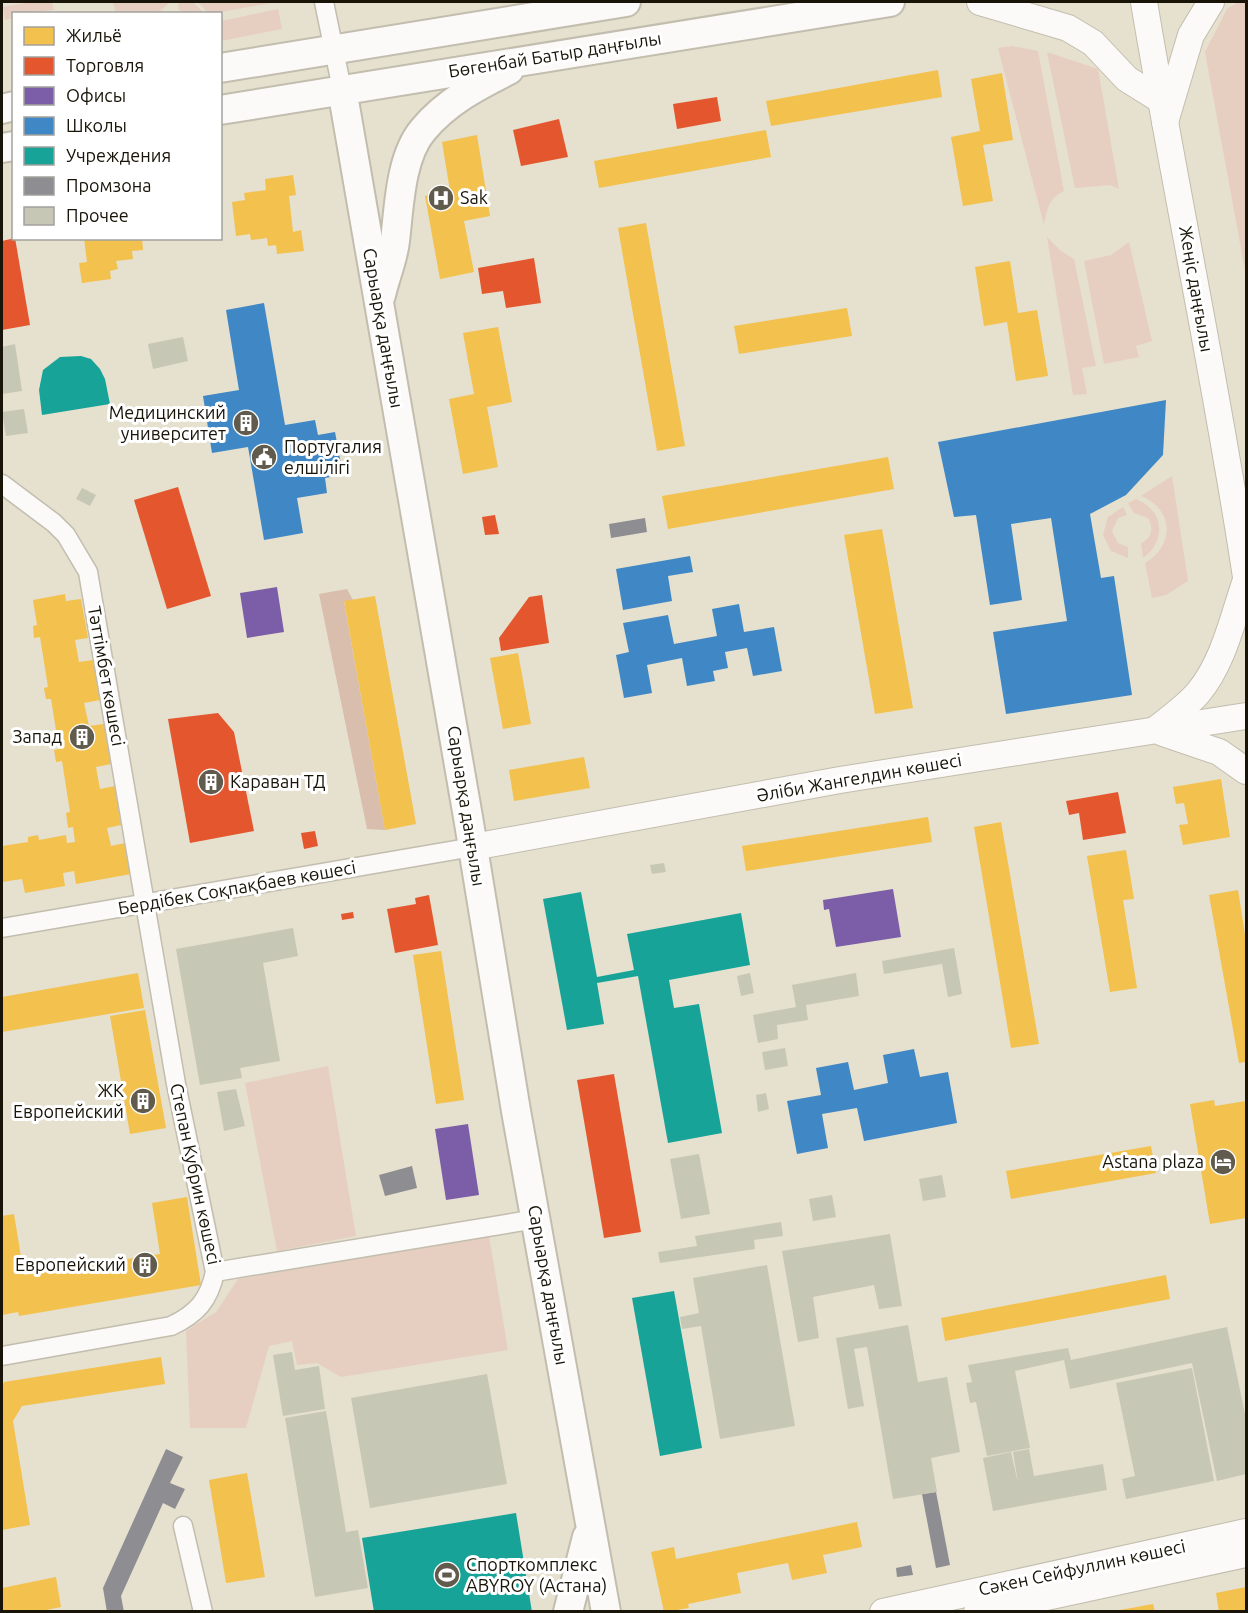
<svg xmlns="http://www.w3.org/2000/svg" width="1248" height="1613" font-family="Ubuntu,sans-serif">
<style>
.green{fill:#e6cfc0}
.forest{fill:#d9bdad}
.homes{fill:#f2c14e}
.shops{fill:#e4572e}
.offices{fill:#7b5ea7}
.schools{fill:#3f88c5}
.public{fill:#17a398}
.industry{fill:#8d8d92}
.building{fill:#c7c7b6}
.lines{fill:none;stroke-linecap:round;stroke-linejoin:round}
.street-casing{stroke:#c2bdae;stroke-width:21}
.secondary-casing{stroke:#c2bdae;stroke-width:28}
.primary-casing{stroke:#c2bdae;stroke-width:32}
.street{stroke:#fbfaf8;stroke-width:18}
.secondary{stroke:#fbfaf8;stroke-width:26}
.primary{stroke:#fbfaf8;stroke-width:28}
.labels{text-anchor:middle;stroke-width:6;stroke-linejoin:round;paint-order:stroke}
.street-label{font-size:18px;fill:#181408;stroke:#fff}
.poi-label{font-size:18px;fill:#181408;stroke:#fff;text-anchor:end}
</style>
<rect width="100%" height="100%" fill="#e6e0ce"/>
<g class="green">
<path d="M30,2H52L54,10L14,14L13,18L5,20L3,7Z"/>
<path d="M113,2H170L158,13L116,14Z"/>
<path d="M178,2H193L204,13H186L179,10Z"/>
<path d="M198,2H277L209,14Z"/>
<path d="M1238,2H1246V276L1205,52L1227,9Z"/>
<path d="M278,9L282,29L221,41V21Z"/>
<path d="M1012,46L1038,51L1064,191C1049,198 1047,209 1044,225L998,48Z"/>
<path d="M1047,52L1098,69L1119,189L1110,185L1075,188Z"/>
<path d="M1047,237L1061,251L1074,259L1096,366L1082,368L1087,394L1073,395Z"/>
<path d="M1129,242L1152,341L1136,346L1139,357L1104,364L1084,261L1111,255Z"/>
<path d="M1172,476L1188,581L1166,595L1152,598L1145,563C1175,546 1174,509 1141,496Z"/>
<path d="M1136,499C1164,510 1167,541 1143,558L1141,543C1152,538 1154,528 1148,518L1134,513L1128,503Z"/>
<path d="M1123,507L1127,515L1118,518L1112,531L1118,543L1128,547V558L1111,551L1103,535L1108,517Z"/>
<path d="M328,1066L356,1236L277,1251L245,1083Z"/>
<path d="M489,1236L508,1350L341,1377L317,1363L297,1365L292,1341L269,1346L246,1428H190L186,1331L216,1312L238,1279Z"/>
</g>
<path class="forest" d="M347,589L353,600L344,602L385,830L367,829L319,594Z"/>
<g class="homes">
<path d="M938,70L942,97L771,126L766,101Z"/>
<path d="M1002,73L1013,140L983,145L993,201L963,206L951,137L980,131L971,79Z"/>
<path d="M766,130L771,157L599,188L594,161Z"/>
<path d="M477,135L490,216L464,221L474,272L440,279L425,196L450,191L442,142Z"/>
<path d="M293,175L296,195L289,196L293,232L301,230L304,251L277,254L276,245L268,246L267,238L251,240L250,234L236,236L232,202L245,200L244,193L266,190L265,179Z"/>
<path d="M646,223L685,446L657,451L618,228Z"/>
<path d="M84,238H142L143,250L132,251L133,259L116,261L118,269L110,271L111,279L82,283L79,263L87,262Z"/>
<path d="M1010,261L1018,313L1037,310L1048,376L1016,381L1007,322L984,326L975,267Z"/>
<path d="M847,308L852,336L739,354L734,326Z"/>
<path d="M498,327L512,402L487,407L498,467L463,474L449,399L474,394L463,333Z"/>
<path d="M888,457L894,489L668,529L662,496Z"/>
<path d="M882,529L913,708L875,714L844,535Z"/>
<path d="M65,594L66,601L81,599L88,638L75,640L79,662L93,660L100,700L84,703L89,726L104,724L111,764L96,767L100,789L115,786L121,825L107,828L111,846L125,843L131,874L76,884L74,871L63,873L65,886L25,893L22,879L2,882V846L28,842V837L38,835L39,840L66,835L67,843L75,842L73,827L68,828L66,813L70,812L62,761L56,762L54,750L59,749L51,699H46L44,688L48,687L40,637L34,638L33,626L37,625L33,600Z"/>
<path d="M375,596L416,824L385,830L344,601Z"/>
<path d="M518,653L531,724L503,729L490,658Z"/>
<path d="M584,757L590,788L514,801L509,770Z"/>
<path d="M1221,779L1230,837L1183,845L1179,825L1188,824L1184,803L1176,804L1173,787Z"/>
<path d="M928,817L932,842L746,871L742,846Z"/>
<path d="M1001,822L1039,1044L1011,1048L974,827Z"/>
<path d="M1126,850L1134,899L1123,900L1137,988L1110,992L1087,856Z"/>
<path d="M1238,890L1246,941V1062L1239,1063L1209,895Z"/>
<path d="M441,951L464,1100L436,1104L413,955Z"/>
<path d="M138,973L144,1008L2,1032V997Z"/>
<path d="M145,1010L166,1128L130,1134L110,1016Z"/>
<path d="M1214,1100L1215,1106L1246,1101V1218L1210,1224L1190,1104Z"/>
<path d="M1151,1146L1156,1173L1011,1199L1006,1171Z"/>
<path d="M187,1197L201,1285L19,1316L18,1312L2,1315V1216L14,1214L24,1275L160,1254L152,1203Z"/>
<path d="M1166,1275L1170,1299L945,1341L941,1318Z"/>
<path d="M161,1357L165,1384L22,1406L13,1421L30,1525L2,1530V1386L4,1382Z"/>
<path d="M247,1473L265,1577L226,1583L209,1480Z"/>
<path d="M857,1522L862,1547L823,1555L827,1573L792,1580L788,1563L737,1573L741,1593L688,1604L689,1608L664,1612L651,1552L674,1547L676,1559Z"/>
<path d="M56,1577L61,1607L37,1612H2V1588Z"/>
<path d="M1246,1587V1612H1219L1216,1593Z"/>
<path d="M1153,1604L1155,1612H1120V1610Z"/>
</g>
<g class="shops">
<path d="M717,97L721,121L677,129L673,104Z"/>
<path d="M559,119L568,157L521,166L513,130Z"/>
<path d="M15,238L30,325L2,330V241Z"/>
<path d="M534,258L541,303L506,308L503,291L482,294L478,268Z"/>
<path d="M178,487L211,596L167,609L134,500Z"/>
<path d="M495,515L499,534L485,535L482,517Z"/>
<path d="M542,595L549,643L501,651L499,638L529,597Z"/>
<path d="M218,713L234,732L254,831L190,843L168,719Z"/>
<path d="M1118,792L1126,833L1083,840L1079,813L1069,815L1066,801Z"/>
<path d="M315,831L318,846L304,849L301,833Z"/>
<path d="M429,895L438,945L395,953L387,909L416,904L415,898Z"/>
<path d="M353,912L354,918L342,920L341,914Z"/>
<path d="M614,1074L641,1232L604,1238L577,1080Z"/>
</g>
<g class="offices">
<path d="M277,587L284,632L247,638L240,593Z"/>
<path d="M893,889L901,937L836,947L829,909L824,910L823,900Z"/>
<path d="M468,1124L479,1195L446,1200L435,1129Z"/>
</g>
<g class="schools">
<path d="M264,303L285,425L315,420L318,435L335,432L343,475L325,478L327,493L297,498L303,533L264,540L248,447L212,453L203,396L239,390L226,310Z"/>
<path d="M1166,400L1163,455L1126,495L1090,514L1101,578L1114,576L1132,695L1006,714L993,632L1067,621L1051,518L1011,524L1022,600L990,605L976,515L954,517L938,442Z"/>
<path d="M690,556L693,572L668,576L672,601L623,610L616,569Z"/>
<path d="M739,604L744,632L774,627L782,671L753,676L747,648L725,652L728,668L713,671L715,681L687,686L682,658L647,665L652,693L624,698L616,655L629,652L623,623L668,615L674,644L717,636L712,609Z"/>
<path d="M914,1049L920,1077L948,1072L957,1123L864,1141L857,1108L822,1114L828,1148L797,1154L787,1101L821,1095L816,1068L848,1062L854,1090L888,1083L883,1055Z"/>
</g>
<g class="public">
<path d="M81,356L91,359L100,369L105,379L110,404L42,415L39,390L43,370L60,357Z"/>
<path d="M581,892L597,977L634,970L627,934L741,913L750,965L669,980L674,1008L699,1004L722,1133L668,1143L638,976L597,983L604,1024L567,1030L543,899Z"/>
<path d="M674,1291L702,1448L660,1456L632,1298Z"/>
<path d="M516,1513L532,1612H374L362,1538Z"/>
</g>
<g class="industry">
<path d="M645,518L647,532L611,538L609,524Z"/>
<path d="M412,1166L417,1188L385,1196L379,1175Z"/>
<path d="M166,1449L183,1457L170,1483L185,1489L175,1509L163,1503L121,1596L124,1612H107L103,1588Z"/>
<path d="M936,1492L950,1565L936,1568L922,1494Z"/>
<path d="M911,1565L913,1575L897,1577L896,1568Z"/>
</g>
<g class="building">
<path d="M183,337L188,361L153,369L148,344Z"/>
<path d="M15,344L22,391L2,394V347Z"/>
<path d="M24,409L28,433L6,436L2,412Z"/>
<path d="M82,488L96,495L90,506L76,499Z"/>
<path d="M664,863L666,872L652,874L650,865Z"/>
<path d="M293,928L298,956L263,963L280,1061L240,1068L242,1078L200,1085L176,949Z"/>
<path d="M954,948L962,994L948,997L942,964L884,974L882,961Z"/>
<path d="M750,973L754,993L741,996L737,976Z"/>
<path d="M856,973L859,996L806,1005L808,1020L777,1025L778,1039L758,1043L753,1015L796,1007L792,985Z"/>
<path d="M785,1048L788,1066L765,1070L762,1052Z"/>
<path d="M236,1089L245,1126L224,1131L217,1092Z"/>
<path d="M766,1093L769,1109L758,1112L756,1095Z"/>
<path d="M699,1154L710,1214L681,1219L670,1159Z"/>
<path d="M942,1175L946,1197L923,1201L919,1179Z"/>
<path d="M832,1195L836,1217L813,1221L809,1199Z"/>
<path d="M781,1222L783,1236L754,1240L755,1249L660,1263L658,1252L697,1246L695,1236Z"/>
<path d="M890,1234L902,1306L879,1309L874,1285L813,1297L819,1338L798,1342L782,1251Z"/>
<path d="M767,1265L795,1426L720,1439L701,1326L682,1329L680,1317L699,1313L693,1278Z"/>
<path d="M908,1325L918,1382L947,1377L960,1452L931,1458L937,1492L893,1499L867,1347L854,1349L864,1406L848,1409L836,1338Z"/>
<path d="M1227,1327L1246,1419V1474L1217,1481L1192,1363L1070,1389L1064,1360L1015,1371L1030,1448L987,1456L976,1402L970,1403L966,1383L972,1382L968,1365L1068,1348L1071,1360Z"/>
<path d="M292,1352L295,1370L319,1366L325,1409L283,1416L273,1355Z"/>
<path d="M1192,1368L1214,1481L1126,1499L1122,1479L1135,1476L1116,1383Z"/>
<path d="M487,1374L507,1484L370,1508L351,1398Z"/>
<path d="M326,1411L346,1532L358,1530L368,1588L315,1597L285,1418Z"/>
<path d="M1029,1449L1034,1476L1103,1464L1107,1490L993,1511L983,1458L1011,1452L1018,1483L1013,1452Z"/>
</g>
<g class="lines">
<g class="street-casing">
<g id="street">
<path d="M324,2L342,89"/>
<path d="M2,484L54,523L66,535L88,572L176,1084L215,1272C209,1300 197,1314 171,1326L2,1356"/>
<path d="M2,928L473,847"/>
<path d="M215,1272L536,1219"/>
<path d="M183,1526L203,1612"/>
</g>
</g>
<g class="secondary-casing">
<g id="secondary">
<path d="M980,2L1068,28L1093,43L1127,79L1159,99"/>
<path d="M1144,2C1176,194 1217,385 1246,577"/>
<path d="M1165,122L1191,35L1211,2"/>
<path d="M1155,730C1170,718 1186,707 1198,693C1224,662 1233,617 1246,580"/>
<path d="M1163,733L1219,752L1246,771"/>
<path d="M473,847L840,780L1246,716"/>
<path d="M883,1612L1246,1532"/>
<path d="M977,1612L1246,1554"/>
</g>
</g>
<g class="primary-casing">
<g id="primary">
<path d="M220,68L626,2"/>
<path d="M342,89L469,823L516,1111L606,1612"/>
<path d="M2,109L14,106"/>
<path d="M220,110L890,2"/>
<path d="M2,148L14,146"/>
<path d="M381,295C385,277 393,259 395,241C399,208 400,157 423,130C446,102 477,86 509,70"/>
<path d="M568,1612L587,1537"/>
</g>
</g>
<use href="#street" class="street"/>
<use href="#secondary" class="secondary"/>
<use href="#primary" class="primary"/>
</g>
<defs>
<g id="hospital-disc" transform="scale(1.35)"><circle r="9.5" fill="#605b4d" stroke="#fff"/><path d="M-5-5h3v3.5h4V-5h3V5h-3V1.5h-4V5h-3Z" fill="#fff"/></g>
<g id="building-disc" transform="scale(1.35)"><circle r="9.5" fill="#605b4d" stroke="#fff"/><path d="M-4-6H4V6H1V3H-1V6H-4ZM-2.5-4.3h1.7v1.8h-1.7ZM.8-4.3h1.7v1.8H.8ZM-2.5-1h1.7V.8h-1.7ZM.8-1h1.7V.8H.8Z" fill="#fff"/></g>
<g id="civic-disc" transform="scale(1.35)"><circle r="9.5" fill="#605b4d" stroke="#fff"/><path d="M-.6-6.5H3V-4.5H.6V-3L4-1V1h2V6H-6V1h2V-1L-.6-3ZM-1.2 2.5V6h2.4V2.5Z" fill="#fff"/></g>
<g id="hotel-disc" transform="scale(1.35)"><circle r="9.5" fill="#605b4d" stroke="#fff"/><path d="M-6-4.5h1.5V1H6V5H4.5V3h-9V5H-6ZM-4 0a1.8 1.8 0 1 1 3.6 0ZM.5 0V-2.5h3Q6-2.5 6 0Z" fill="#fff"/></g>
<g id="stadium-disc" transform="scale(1.35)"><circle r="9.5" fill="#605b4d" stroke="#fff"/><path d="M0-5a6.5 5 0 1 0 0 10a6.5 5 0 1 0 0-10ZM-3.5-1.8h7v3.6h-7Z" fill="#fff"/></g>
</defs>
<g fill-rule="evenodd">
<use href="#hospital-disc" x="441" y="198"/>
<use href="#building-disc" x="246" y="423"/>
<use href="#civic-disc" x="264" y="457"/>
<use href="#building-disc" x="82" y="737"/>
<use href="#building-disc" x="211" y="782"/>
<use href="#building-disc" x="143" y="1101"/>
<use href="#hotel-disc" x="1223" y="1162"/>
<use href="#building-disc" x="145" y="1265"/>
<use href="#stadium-disc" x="447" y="1575"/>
</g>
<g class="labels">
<g class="street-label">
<text transform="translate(555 55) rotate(-9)" y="6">Бөгенбай Батыр даңғылы</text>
<text transform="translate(1196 289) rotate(80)" y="6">Жеңіс даңғылы</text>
<text transform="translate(383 328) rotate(80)" y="6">Сарыарқа даңғылы</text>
<text transform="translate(106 676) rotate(80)" y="6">Тәттімбет көшесі</text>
<text transform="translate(859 778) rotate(-10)" y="6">Әліби Жангелдин көшесі</text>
<text transform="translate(466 806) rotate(81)" y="6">Сарыарқа даңғылы</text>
<text transform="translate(237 888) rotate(-10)" y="6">Бердібек Соқпақбаев көшесі</text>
<text transform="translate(195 1174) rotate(78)" y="6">Степан Кубрин көшесі</text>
<text transform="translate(548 1285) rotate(80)" y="6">Сарыарқа даңғылы</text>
<text transform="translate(1082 1568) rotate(-12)" y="6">Сәкен Сейфуллин көшесі</text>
</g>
<g class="poi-label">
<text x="460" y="204" text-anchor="start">Sak</text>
<text x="226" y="419">Медицинский<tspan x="226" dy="21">университет</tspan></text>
<text x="284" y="453" text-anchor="start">Португалия<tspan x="284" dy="21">елшілігі</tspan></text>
<text x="62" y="743">Запад</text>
<text x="230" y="788" text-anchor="start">Караван ТД</text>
<text x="124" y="1097">ЖК<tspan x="124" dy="21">Европейский</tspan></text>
<text x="1204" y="1168">Astana plaza</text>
<text x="126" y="1271">Европейский</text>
<text x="466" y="1571" text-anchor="start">Спорткомплекс<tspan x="466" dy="21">ABYROY (Астана)</tspan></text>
</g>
</g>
<rect width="1248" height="1613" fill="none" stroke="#181408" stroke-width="6"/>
<rect x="12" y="12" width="210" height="228" fill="#ffffff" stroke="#a3a19c" stroke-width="1.5"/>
<rect x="24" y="27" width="30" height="18" fill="#f2c14e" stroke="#a3a19c" stroke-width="1.5"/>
<text x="66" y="42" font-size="18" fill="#181408">Жильё</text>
<rect x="24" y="57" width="30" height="18" fill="#e4572e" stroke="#a3a19c" stroke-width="1.5"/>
<text x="66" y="72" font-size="18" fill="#181408">Торговля</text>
<rect x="24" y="87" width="30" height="18" fill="#7b5ea7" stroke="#a3a19c" stroke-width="1.5"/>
<text x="66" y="102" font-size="18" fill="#181408">Офисы</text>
<rect x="24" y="117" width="30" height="18" fill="#3f88c5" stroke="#a3a19c" stroke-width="1.5"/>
<text x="66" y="132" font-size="18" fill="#181408">Школы</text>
<rect x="24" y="147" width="30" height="18" fill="#17a398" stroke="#a3a19c" stroke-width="1.5"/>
<text x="66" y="162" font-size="18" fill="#181408">Учреждения</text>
<rect x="24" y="177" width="30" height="18" fill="#8d8d92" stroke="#a3a19c" stroke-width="1.5"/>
<text x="66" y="192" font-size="18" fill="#181408">Промзона</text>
<rect x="24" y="207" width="30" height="18" fill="#c7c7b6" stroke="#a3a19c" stroke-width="1.5"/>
<text x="66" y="222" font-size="18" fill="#181408">Прочее</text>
</svg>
